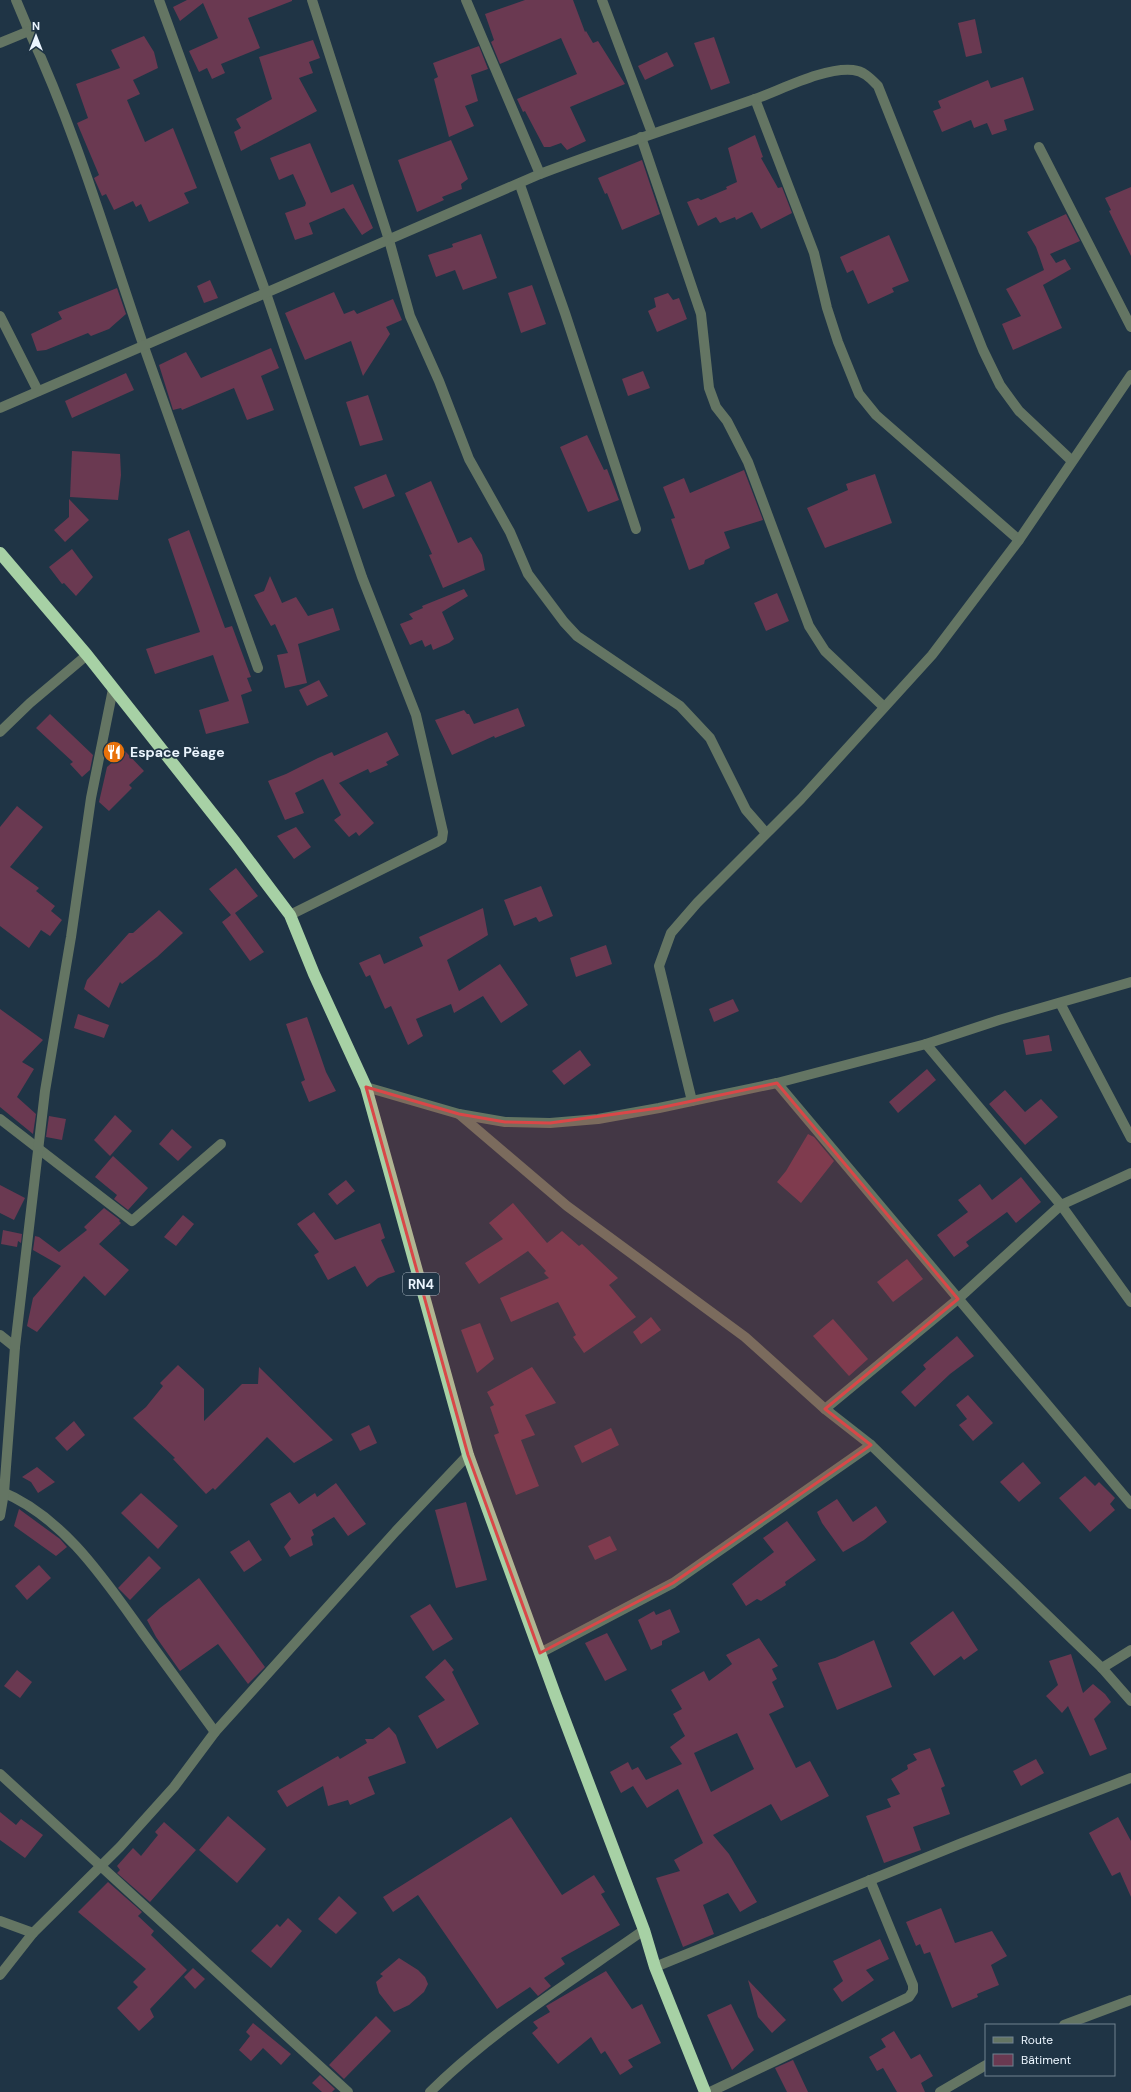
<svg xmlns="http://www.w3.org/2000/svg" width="1131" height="2092" font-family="'DM Sans',sans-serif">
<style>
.building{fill:#6a3951;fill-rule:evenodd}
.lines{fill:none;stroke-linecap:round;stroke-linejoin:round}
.minor{stroke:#647563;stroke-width:10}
.highway{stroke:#a7d1a5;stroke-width:12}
.marked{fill:#d94748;fill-opacity:0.2;stroke:#d94748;stroke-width:3;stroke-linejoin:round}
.labels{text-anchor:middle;stroke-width:3.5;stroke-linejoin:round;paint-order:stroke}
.shield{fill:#1f3445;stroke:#aebbc6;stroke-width:1}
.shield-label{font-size:13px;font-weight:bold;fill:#ebf5fe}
.poi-label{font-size:14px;font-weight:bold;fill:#ebf5fe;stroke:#1f3445;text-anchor:start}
</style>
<rect width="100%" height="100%" fill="#1f3445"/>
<g class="building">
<path d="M187,0H292V1L248,18L260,48L221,64L225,73L212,79L207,68L199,72L189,51L218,38L203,3L180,21L173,7Z"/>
<path d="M525,0H573L585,32L586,31L593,43L598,41L625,84L570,107L586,141L567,150L561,143L550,147H544L525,111L523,112L517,99L577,74L561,38L500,64L491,42L494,40L485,14Z"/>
<path d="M975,19L982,53L966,57L958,23Z"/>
<path d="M144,36L154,52L158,68L133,80L140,94L127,100L145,142L173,128L197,188L184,193L189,203L149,222L141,204L136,207L133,201L114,210L106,194L102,196L94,178L99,175L77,123L88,118L76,84L120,68L111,50Z"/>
<path d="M714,37L730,83L711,90L694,43Z"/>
<path d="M313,40L320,58L309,62L313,73L299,78L317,111L241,151L234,132L241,128L236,119L272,99L259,57Z"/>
<path d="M479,46L488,69L471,75L478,101L465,106L474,126L449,137L434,79L438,77L433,63Z"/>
<path d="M667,52L674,66L645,80L638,66Z"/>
<path d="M1023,77L1034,110L1004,120L1007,130L992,135L987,123L974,128L971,120L942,132L933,111L941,108L938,101L988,80L991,88Z"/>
<path d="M755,135L763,157L761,158L778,188L782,187L792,213L761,229L752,212L736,220L735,217L720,223L716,217L698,226L687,202L698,198L701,200L727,189L726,187L737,182L728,148Z"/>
<path d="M451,140L468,179L461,184L462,189L442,197L444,200L417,212L398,160Z"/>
<path d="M310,143L331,193L353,184L373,228L362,235L344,208L309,223L313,234L295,240L285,213L305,206L306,203L293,174L279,180L270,158Z"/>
<path d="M642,160L660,214L622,230L607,193L605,194L598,178Z"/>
<path d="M1131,187V256L1109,211L1111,210L1105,198Z"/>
<path d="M1066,214L1080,241L1050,254L1056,263L1065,259L1071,269L1043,285L1062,328L1013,350L1002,324L1021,316L1006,289L1044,270L1036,247L1027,232Z"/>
<path d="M481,234L497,278L463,290L455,270L436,277L428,255L453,247L452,244Z"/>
<path d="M889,235L909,281L892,288L894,292L868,304L853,270L847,273L840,257Z"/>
<path d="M210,280L218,298L204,303L197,286Z"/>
<path d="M532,285L546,324L521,333L508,293Z"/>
<path d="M117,288L126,314L109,329L91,336L88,333L46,350L37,351L31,334L62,319L58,312Z"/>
<path d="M334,292L344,314L354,310L357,314L393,299L402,320L386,327L390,334L363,376L351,341L305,360L285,313Z"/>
<path d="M668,293L673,300L679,298L687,319L657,332L648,311L656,307L654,298Z"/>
<path d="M271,348L279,368L261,376L274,410L247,420L234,388L182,410L181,408L173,410L159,365L186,352L201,378Z"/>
<path d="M643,371L650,388L628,396L622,379Z"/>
<path d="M126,373L134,390L72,418L65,401Z"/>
<path d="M368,395L383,440L360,446L346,402Z"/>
<path d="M587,435L604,470L607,469L619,500L588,512L560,447Z"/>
<path d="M72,451L120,454L121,475L118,500L70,497Z"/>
<path d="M744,470L763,520L724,532L730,548L705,560L704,564L689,570L671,519L675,518L663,487L684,478L690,493Z"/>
<path d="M386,474L395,496L363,509L354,487Z"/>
<path d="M875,474L892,523L825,548L807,508L848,490L846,484Z"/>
<path d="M431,481L458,543L471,537L482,555L485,570L443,588L429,555L432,554L405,493Z"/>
<path d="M69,499L89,520L65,542L54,530L69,517Z"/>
<path d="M189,530L225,628L232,626L251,677L247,678L252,691L241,695L249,723L206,734L199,710L229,701L213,655L155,674L146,649L200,632L168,539Z"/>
<path d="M72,549L93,577L76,596L64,583L62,584L49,567Z"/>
<path d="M270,576L282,603L296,597L308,616L333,608L340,630L298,644L307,683L285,688L277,655L288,653L275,624L271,626L254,595L264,591Z"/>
<path d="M464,589L468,596L442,612L454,639L449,643L433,650L431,644L425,647L422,640L410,645L400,624L413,619L409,614L423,608L422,606Z"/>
<path d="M777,593L789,621L766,631L754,603Z"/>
<path d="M319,680L328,696L307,706L299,690Z"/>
<path d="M518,708L525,726L495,738L494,736L452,755L435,720L464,710L467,714H469L474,724Z"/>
<path d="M50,714L93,755L90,770L82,777L70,764L73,762L36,728Z"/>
<path d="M387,732L399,755L386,762L388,765L370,773L368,769L339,783L374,823L359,836L356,832L349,837L334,820L341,815L323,779L295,793L304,813L285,820L268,781L286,774L318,758L332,752L334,756Z"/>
<path d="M125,751L144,771L129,785L132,788L109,811L99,802L107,767Z"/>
<path d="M17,806L43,827L10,867L39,888L36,891L55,906L51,911L62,920L50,936L41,930L29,948L0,926V827Z"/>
<path d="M296,827L311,847L294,859L277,836Z"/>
<path d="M236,868L258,896L235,913L264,952L250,961L222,922L231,915L209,889Z"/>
<path d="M541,886L553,916L539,922L536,917L514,926L504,900Z"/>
<path d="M483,908L488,935L447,960L459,991L500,964L528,1005L501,1023L483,996L454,1013L451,1004L416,1019L423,1036L408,1045L391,1006L385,1009L370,975L366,977L359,963L380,954L384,964L423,946L419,937Z"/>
<path d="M159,910L183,933L157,957L122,984L120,982L109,1008L84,989L87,980L129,933H133Z"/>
<path d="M606,945L612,964L576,977L570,958Z"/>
<path d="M733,999L739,1011L714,1022L709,1009Z"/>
<path d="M0,1009L43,1040L22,1062L34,1069L17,1097L36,1114L33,1134L0,1107Z"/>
<path d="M78,1014L109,1025L104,1038L74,1028Z"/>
<path d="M307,1017L326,1072L336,1091L309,1102L301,1082L305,1080L286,1024Z"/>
<path d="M1049,1035L1052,1051L1026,1055L1023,1040Z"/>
<path d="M580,1050L591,1065L564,1085L552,1071Z"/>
<path d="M927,1069L936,1080L898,1113L889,1102Z"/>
<path d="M1005,1090L1025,1112L1041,1099L1058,1117L1025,1145L989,1104Z"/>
<path d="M115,1115L132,1131L110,1156L94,1140Z"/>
<path d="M49,1116L66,1119L62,1140L46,1137Z"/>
<path d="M172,1129L192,1147L178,1161L159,1144Z"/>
<path d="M808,1134L814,1137L834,1161L801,1203L777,1182L786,1171Z"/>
<path d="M113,1156L148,1188L128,1210L114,1199L117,1195L95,1177Z"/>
<path d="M1021,1177L1041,1202L1016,1223L1007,1212L966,1242L969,1246L954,1257L937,1235L968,1212L958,1200L980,1184L992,1200Z"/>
<path d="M346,1180L355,1191L337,1205L328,1194Z"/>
<path d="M0,1185L25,1198L14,1220L0,1213Z"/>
<path d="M513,1203L547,1243L562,1231L579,1246L582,1244L618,1278L609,1285L636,1317L584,1353L573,1337L576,1335L558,1302L511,1322L500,1298L549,1278L544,1273L546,1271L528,1251L479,1284L465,1263L503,1239L489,1223Z"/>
<path d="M104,1208L120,1220L119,1221L121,1223L99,1244L129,1270L105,1296L84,1276L37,1332L27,1326L33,1298L61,1266L33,1250L35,1236L39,1237L59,1252L87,1230L84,1227Z"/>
<path d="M314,1212L335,1240L380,1223L385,1238L381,1240L395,1272L378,1278L367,1287L355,1266L328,1280L314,1255L319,1252L297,1224Z"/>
<path d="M183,1215L194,1224L176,1246L164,1237Z"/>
<path d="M3,1230L22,1234L21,1243L18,1241L17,1247L1,1244Z"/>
<path d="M907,1259L923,1279L893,1302L877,1282Z"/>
<path d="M651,1317L661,1330L641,1344L633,1332Z"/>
<path d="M833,1319L868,1359L849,1376L813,1336Z"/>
<path d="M480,1323L494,1359L477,1373L461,1330Z"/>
<path d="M957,1336L974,1356L950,1374L915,1407L901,1392L926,1369L923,1365Z"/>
<path d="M178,1365L204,1389V1421L242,1384H258L259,1367L333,1440L294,1463L267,1437L215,1490L213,1488L206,1494L173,1459L175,1458L133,1418L146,1407L163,1386L160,1383Z"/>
<path d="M532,1367L556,1403L525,1415L535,1435L521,1440L539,1486L516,1495L494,1435L499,1433L490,1407L494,1405L487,1392Z"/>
<path d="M968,1395L993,1423L973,1441L959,1425L967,1419L956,1405Z"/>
<path d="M74,1421L85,1435L67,1451L55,1438Z"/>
<path d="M369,1425L377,1443L360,1451L351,1434Z"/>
<path d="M611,1428L619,1445L582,1463L574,1446Z"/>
<path d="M1023,1462L1041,1483L1019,1502L1000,1482Z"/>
<path d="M37,1467L55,1482L38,1493L31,1482L22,1477Z"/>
<path d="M1085,1476L1095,1486L1099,1482L1115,1498L1110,1504L1115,1510L1090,1532L1059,1498Z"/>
<path d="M336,1483L366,1524L348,1536L334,1517L312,1530L314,1535L311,1537L313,1545L290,1557L284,1547L291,1539L270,1504L290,1492L299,1504L315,1493L317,1497Z"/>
<path d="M141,1493L178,1526L158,1549L121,1513Z"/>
<path d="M837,1499L853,1522L876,1506L887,1522L864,1540L843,1552L822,1523L817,1512Z"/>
<path d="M466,1502L487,1580L456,1588L435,1510Z"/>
<path d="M19,1509L60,1539L67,1547L56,1556L14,1526Z"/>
<path d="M787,1521L816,1560L785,1582L786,1585L761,1601L757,1599L746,1606L732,1584L774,1552L763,1538Z"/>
<path d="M610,1536L617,1550L595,1560L588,1546Z"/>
<path d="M249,1540L262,1560L244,1572L230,1552Z"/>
<path d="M149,1556L161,1568L130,1600L118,1588Z"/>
<path d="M39,1565L51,1578L27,1600L15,1586Z"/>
<path d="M199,1578L265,1667L248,1684L218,1644L180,1671L156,1637L147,1620L160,1608Z"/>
<path d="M430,1604L453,1639L433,1651L410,1616Z"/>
<path d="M670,1609L680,1632L662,1641V1645L651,1650L638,1620L654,1611L656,1615Z"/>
<path d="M953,1611L978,1650L964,1660L961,1656L934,1676L910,1643Z"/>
<path d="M607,1633L627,1670L605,1681L585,1643Z"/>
<path d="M759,1638L778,1666L772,1669L777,1679L772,1682L784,1707L769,1714L796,1768L810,1761L829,1796L781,1821L771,1804L713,1835L729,1854L757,1902L740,1912L728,1893L703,1905L714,1934L683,1947L656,1878L680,1871L674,1860L703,1843L678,1789L647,1808L633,1786L621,1793L610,1772L628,1762L632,1770L638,1767L646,1780L682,1764L670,1747L685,1736L673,1714L682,1709L671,1690L704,1671L709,1681L732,1664L726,1655ZM737,1733L754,1769L711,1792L694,1753Z"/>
<path d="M874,1640L892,1687L837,1710L818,1663L835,1658Z"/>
<path d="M1071,1654L1083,1693L1093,1684L1105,1694L1111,1702L1094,1719L1107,1749L1090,1756L1068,1706L1062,1713L1046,1696L1058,1685L1049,1661Z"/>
<path d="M445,1659L454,1670L452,1672L479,1724L437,1749L418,1716L445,1700L425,1677Z"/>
<path d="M17,1670L32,1682L20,1698L4,1686Z"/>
<path d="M389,1727L396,1735L406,1763L368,1777L375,1794L350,1805L348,1800L328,1806L323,1786L287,1807L277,1791L338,1756L340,1759L367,1743L365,1739H373Z"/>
<path d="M930,1748L945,1786L941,1788L950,1814L913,1827L921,1850L884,1863L866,1816L891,1807L887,1799L900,1794L891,1779L908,1769L907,1765L917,1760L913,1754Z"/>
<path d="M1036,1759L1044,1773L1021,1786L1013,1771Z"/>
<path d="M0,1812L16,1825L21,1819L43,1835L25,1858L0,1840Z"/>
<path d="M228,1816L266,1849L237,1883L199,1850Z"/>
<path d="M511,1817L562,1895L594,1875L605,1892L601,1894L620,1925L561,1958L565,1964L544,1978L551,1986L538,1996L530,1987L497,2009L418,1895L393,1912L383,1897Z"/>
<path d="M1118,1817L1131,1841V1897L1120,1872L1112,1876L1089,1833Z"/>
<path d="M164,1822L196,1850L150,1902L117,1873L120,1870L117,1866L133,1848L141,1856L158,1835L155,1832Z"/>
<path d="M108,1882L142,1912L138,1916L154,1931L151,1935L187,1970L150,2009L154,2017L139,2031L117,2008L138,1987L133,1982L146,1969L78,1912Z"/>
<path d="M339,1896L357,1913L336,1934L318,1919Z"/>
<path d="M941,1908L955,1943L992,1931L1007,1956L991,1965L999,1985L977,1994L978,1997L952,2008L930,1952L924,1954L920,1944L916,1946L906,1922Z"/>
<path d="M288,1918L302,1931L271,1968L251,1951L277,1924L280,1927Z"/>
<path d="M880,1939L889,1959L866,1970L874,1980L842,2002L833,1989L843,1981L833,1961Z"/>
<path d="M399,1958L418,1970L425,1977L428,1984L424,1992L409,2005L394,2012L379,1993L376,1982L383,1976L380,1974Z"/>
<path d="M193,1968L205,1979L195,1989L184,1977Z"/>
<path d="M606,1971L632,2009L642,2004L661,2043L628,2060L633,2067L620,2075L605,2051L601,2054L591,2037L558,2064L532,2033L538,2028L533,2022L550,2012L546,2006Z"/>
<path d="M748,1980L786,2020L772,2033L758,2017Z"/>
<path d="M731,2004L754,2050L732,2070L707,2015Z"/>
<path d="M376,2016L391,2031L344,2079L329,2065Z"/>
<path d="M253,2023L291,2054L281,2065L263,2048L251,2061L239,2050L250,2036L246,2032Z"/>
<path d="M894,2031L911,2059L920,2054L933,2076L921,2083L925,2092H897L883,2068L877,2071L869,2057L886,2047L881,2039Z"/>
<path d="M793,2060L808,2092H787L775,2068Z"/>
<path d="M320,2075L335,2089L332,2092H322L312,2083Z"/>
</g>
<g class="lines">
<g class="minor">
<path d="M16,0L29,31"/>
<path d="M159,0L266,293L362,577L416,715L443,832L442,839L437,842L290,915"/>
<path d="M312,0L389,240L410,316L439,381L469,459L510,532L528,574L564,622L577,636L680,706L710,738L746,810L766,833"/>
<path d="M466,0L540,174"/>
<path d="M602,0L652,133"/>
<path d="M0,43L29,31C76,132 107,239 143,344C181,452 220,560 258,668"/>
<path d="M755,99L814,253L827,308L838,342L859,394L876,415L1019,540"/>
<path d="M641,137L701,314L709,388L716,407L727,421L748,462L809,626L825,651L884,707"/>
<path d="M1039,147L1131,327"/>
<path d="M520,185L565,313L636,529"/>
<path d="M0,316L38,391"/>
<path d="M0,408L540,174C611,147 683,124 755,99C783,89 825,67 853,70C864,71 871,79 878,86L983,350L1000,385L1019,411L1072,461"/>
<path d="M0,732L30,703L87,655"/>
<path d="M1060,1003L1131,1138"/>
<path d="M926,1044L1061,1205L1131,1302"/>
<path d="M777,1083L1131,1504"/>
<path d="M366,1087L459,1114L505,1122L550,1123L598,1119L659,1108L777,1083L926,1044L999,1020L1131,982"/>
<path d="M692,1101L659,966L671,933L697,903L801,799L932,655L1019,540L1131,375"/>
<path d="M459,1114L567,1206L745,1337L825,1409L871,1445L1102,1668L1131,1701"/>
<path d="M0,1119L132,1221L221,1144"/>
<path d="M0,1335L15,1347"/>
<path d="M825,1409L958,1299L1061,1205L1131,1173"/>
<path d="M0,1491C63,1516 105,1580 143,1633C167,1666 191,1699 215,1732"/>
<path d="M0,1516L4,1493L15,1347L45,1091L71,937L91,798L113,689"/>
<path d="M540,1653L673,1583L871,1445"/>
<path d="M1102,1668L1131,1650"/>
<path d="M0,1774L348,2092"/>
<path d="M0,1921L33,1933"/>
<path d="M655,1967L962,1843L1131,1778"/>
<path d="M0,1975L33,1933L120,1847L174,1787L215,1732L396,1531L468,1455"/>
<path d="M1064,2025L1131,2000"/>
<path d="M430,2092C494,2029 570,1982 644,1930"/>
<path d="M710,2092L909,1997L913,1991V1985L870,1880"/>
<path d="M940,2092L986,2065"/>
</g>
<path class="highway" d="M0,553L87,655L235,842L290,915L314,974L366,1087L468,1455L556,1697L644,1930L655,1967L705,2092"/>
</g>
<path class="marked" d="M777,1083L958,1299L825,1409L871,1445L673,1583L540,1653L468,1455L366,1087L459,1114L505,1122L550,1123L659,1108Z"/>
<defs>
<g id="restaurant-disc" transform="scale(1.15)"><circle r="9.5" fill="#e8710a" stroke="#1f3445"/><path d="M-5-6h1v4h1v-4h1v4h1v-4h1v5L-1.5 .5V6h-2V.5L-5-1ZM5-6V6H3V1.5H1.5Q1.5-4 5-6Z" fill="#fff"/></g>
</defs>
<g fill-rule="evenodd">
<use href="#restaurant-disc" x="114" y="752"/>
</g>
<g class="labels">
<rect class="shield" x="403" y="1273" width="36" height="22" rx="3"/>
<g class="shield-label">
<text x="421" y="1289">RN4</text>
</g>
<g class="poi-label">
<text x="130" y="757">Espace Pëage</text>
</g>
</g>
<rect x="985" y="2024" width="130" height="52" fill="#1f3445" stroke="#71818f"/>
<rect x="993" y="2037" width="20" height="6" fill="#647563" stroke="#71818f"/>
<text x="1021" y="2044" font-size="12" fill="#ebf5fe">Route</text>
<rect x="993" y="2054" width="20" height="12" fill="#6a3951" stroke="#71818f"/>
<text x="1021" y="2064" font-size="12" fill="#ebf5fe">Bâtiment</text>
<g transform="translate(36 36)" stroke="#1f3445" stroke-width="3" paint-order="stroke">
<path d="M0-3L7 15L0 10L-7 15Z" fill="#ebf5fe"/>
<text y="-6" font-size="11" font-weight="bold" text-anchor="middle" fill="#ebf5fe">N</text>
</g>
</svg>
